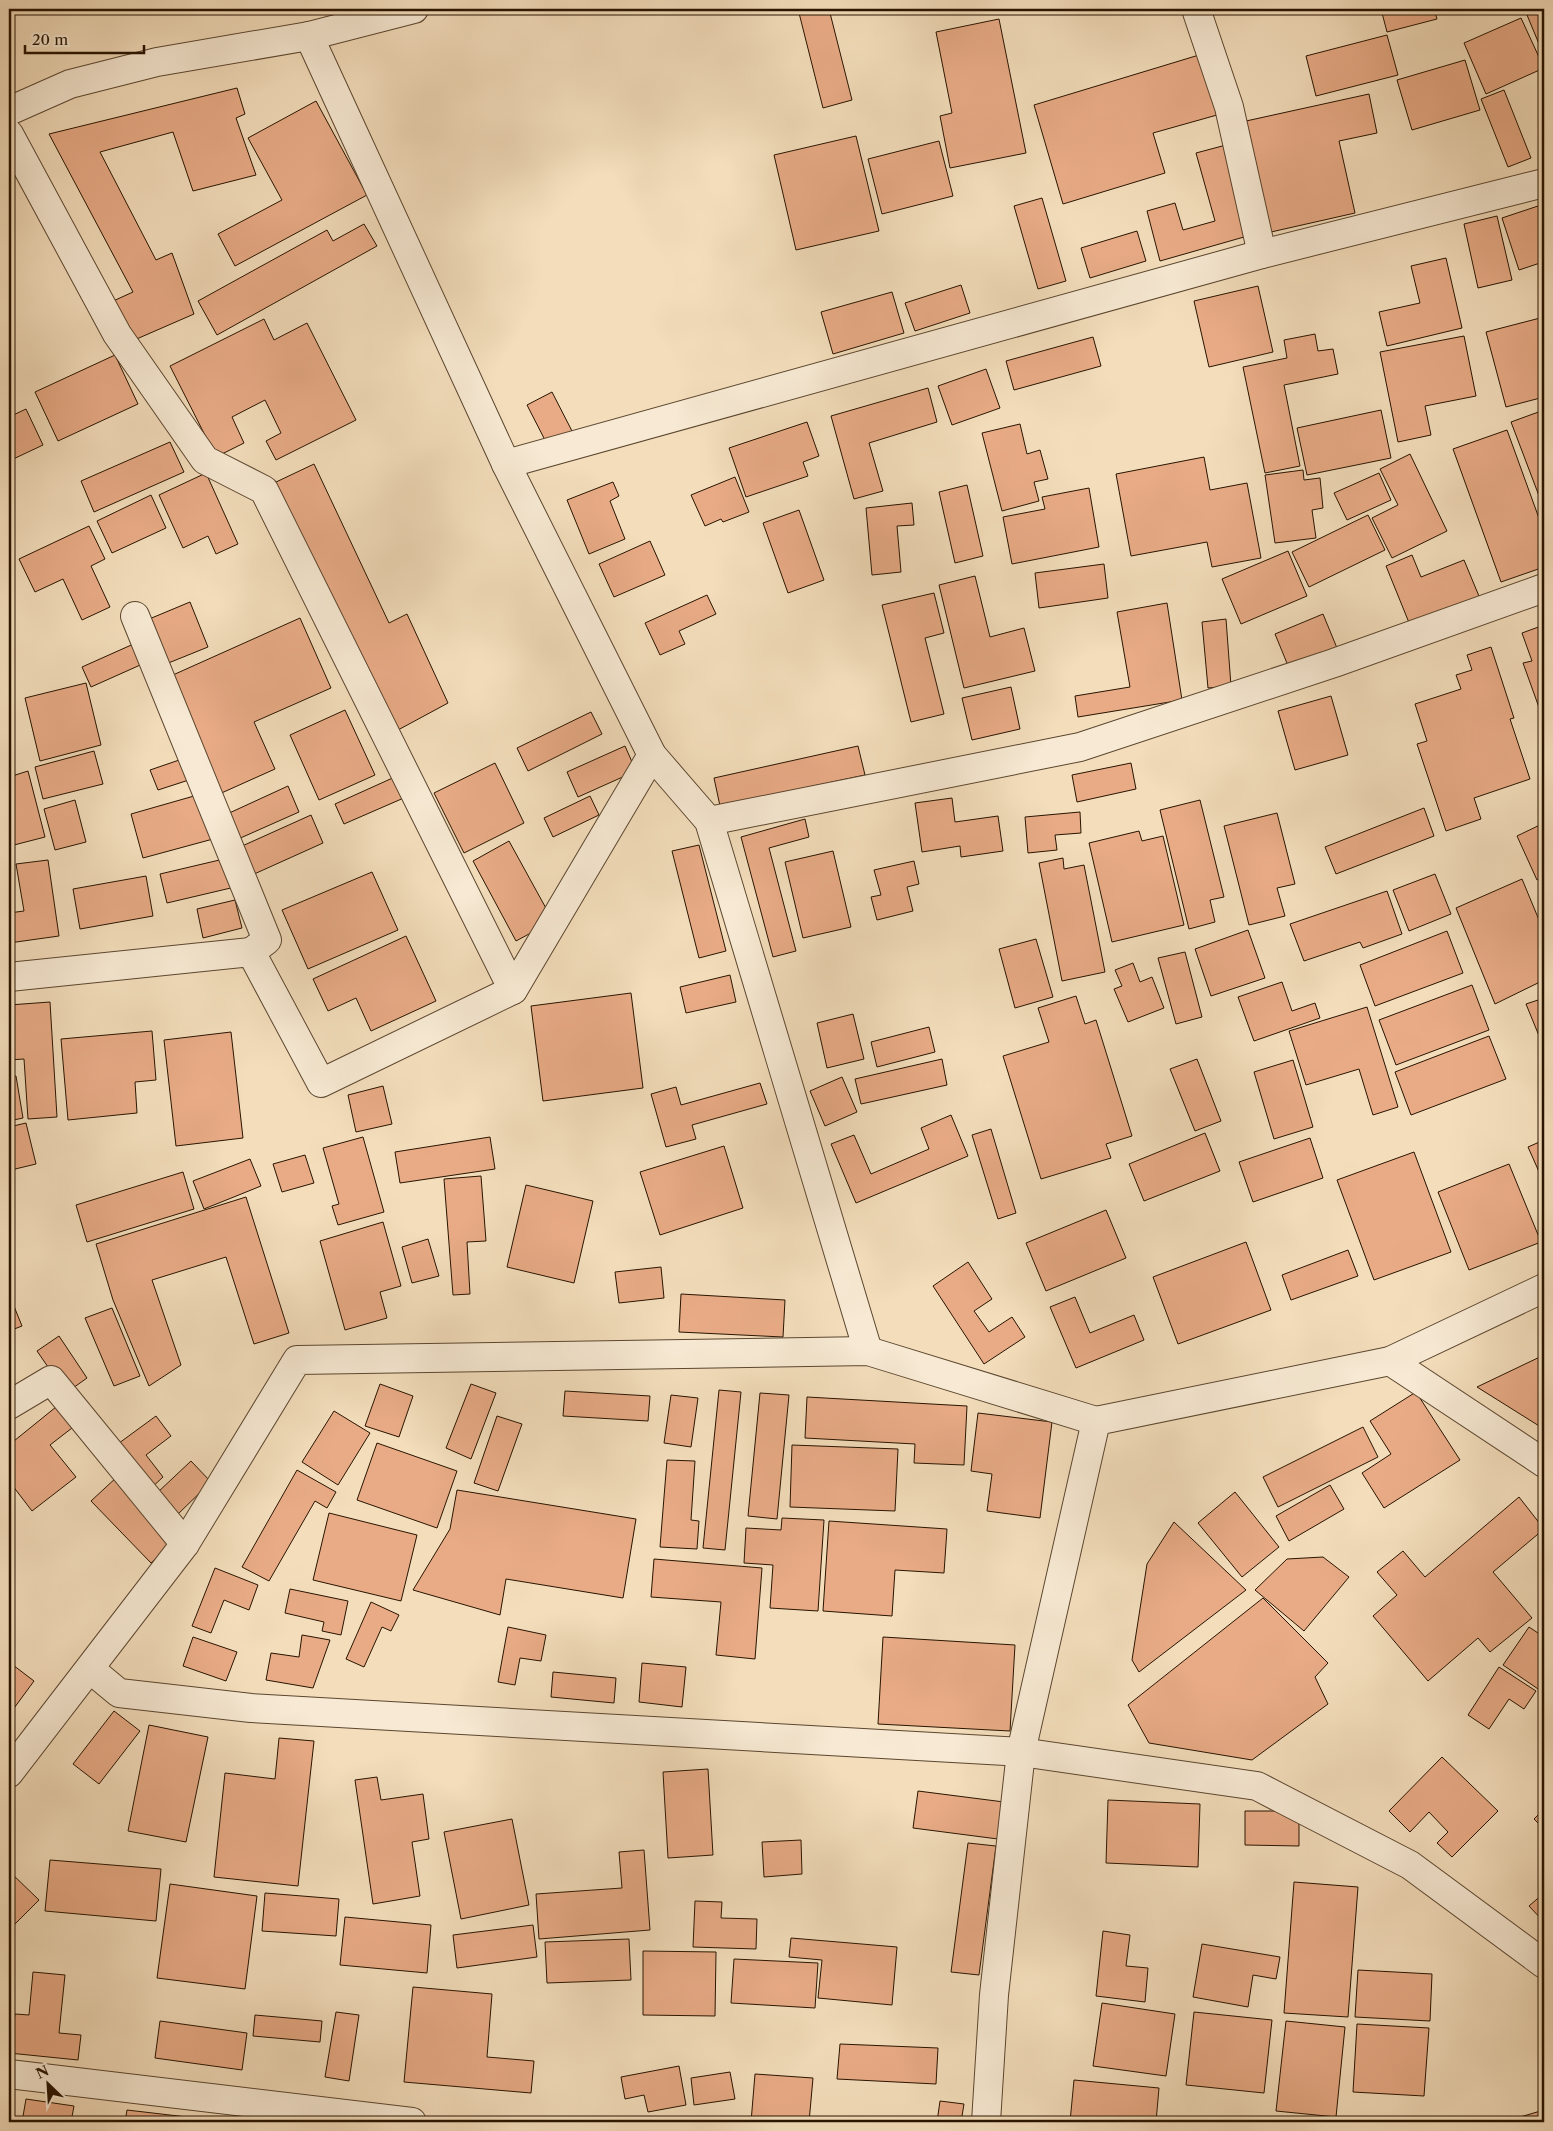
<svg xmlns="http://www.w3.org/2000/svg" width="1553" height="2131" font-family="'Libre Caslon Text',serif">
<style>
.building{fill:#e8ab86;stroke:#281400}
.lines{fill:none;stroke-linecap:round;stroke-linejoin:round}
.minor-casing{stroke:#5b462f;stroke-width:30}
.minor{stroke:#f7e9d3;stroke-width:28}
</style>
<rect width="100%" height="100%" fill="#f3ddbb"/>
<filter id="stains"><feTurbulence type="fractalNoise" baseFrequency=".004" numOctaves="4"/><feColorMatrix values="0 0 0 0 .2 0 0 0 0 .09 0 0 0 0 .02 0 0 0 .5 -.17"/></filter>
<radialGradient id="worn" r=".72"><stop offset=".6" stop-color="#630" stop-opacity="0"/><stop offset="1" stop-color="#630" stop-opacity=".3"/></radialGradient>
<g class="building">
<path d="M798,9H829L852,100L823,108Z"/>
<path d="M1381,9H1434L1437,19L1387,32Z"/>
<path d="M1541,9H1544V56L1527,15Z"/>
<path d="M1521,18L1544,68L1486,94L1464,43Z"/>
<path d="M999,19L1026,153L950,168L940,116L952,113L936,32Z"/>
<path d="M1387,35L1398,75L1316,96L1306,56Z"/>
<path d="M1199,55L1217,115L1153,133L1165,173L1063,204L1034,105Z"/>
<path d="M1465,60L1480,110L1412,130L1397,80Z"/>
<path d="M237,88L245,114L236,118L256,175L193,191L173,132L100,152L156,260L172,253L194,314L132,341L111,302L133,292L49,134Z"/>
<path d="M1504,90L1531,158L1508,167L1481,99Z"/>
<path d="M1369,94L1377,133L1339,141L1355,213L1271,232L1246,121Z"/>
<path d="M316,101L367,195L235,266L218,234L282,200L248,138Z"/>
<path d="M856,136L879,231L796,250L774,155Z"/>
<path d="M939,141L953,196L882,214L868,159Z"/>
<path d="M1226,145L1251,235L1160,261L1147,211L1175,203L1183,230L1215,221L1196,153Z"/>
<path d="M1042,198L1066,281L1038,289L1014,206Z"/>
<path d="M1544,204V267L1543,262L1519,270L1502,218Z"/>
<path d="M1497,216L1512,280L1478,288L1464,224Z"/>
<path d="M364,224L377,246L217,335L198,301L327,230L333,241Z"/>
<path d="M1137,231L1146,261L1090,278L1081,248Z"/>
<path d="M1446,258L1462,328L1387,346L1379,312L1420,303L1411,266Z"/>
<path d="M961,285L970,313L915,331L905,303Z"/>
<path d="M1258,286L1273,352L1209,367L1194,301Z"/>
<path d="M892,292L904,333L833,354L821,312Z"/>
<path d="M1544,317V397L1506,407L1486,332Z"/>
<path d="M264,319L274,340L307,323L356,420L276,460L266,441L281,433L265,400L232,417L244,443L216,457L170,366Z"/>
<path d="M1315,334L1318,351L1333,349L1338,374L1284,385L1300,466L1265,473L1243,367L1287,358L1284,340Z"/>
<path d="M1464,336L1476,396L1425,406L1431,435L1398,442L1380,352Z"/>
<path d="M1093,337L1101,366L1014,390L1006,361Z"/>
<path d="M115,355L138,404L58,441L35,392Z"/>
<path d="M986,369L1000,408L952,425L938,386Z"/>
<path d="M928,388L937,422L869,443L883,491L854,499L831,416Z"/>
<path d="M552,392L572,431L547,444L527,405Z"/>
<path d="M26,409L43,445L9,461V417Z"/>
<path d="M1381,410L1391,458L1307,475L1297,428Z"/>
<path d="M1544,410V509L1511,422Z"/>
<path d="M807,422L819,456L803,462L808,476L746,497L729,448Z"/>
<path d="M1020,424L1027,454L1040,450L1048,479L1034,482L1039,501L1002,511L982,433Z"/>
<path d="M1507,430L1544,532V567L1501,582L1453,449Z"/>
<path d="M170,442L184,472L94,512L81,481Z"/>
<path d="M1410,454L1447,531L1392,558L1372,518L1398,505L1380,469Z"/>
<path d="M1204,457L1210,490L1247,483L1261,558L1212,567L1207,542L1131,556L1116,474Z"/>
<path d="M314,464L389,623L407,614L448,703L398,730L274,483Z"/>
<path d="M1303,470L1304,480L1320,478L1323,508L1312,510L1316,538L1275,543L1265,475Z"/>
<path d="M206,473L238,544L216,554L208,536L183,548L159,495Z"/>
<path d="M1379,473L1391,500L1347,520L1334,493Z"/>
<path d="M735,477L749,512L723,522L721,519L705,526L691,495Z"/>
<path d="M613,482L619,496L610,501L625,539L589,554L567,500Z"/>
<path d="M967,485L983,556L955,563L939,492Z"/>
<path d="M1089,488L1099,547L1012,564L1003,517L1045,509L1042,497Z"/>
<path d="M151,495L166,528L112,553L97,521Z"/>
<path d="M912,503L914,525L897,526L901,572L872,575L866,508Z"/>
<path d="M799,510L824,580L788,593L763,523Z"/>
<path d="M1368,515L1385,550L1309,587L1292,552Z"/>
<path d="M89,526L105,559L91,566L110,607L82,620L63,579L35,592L19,559Z"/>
<path d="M650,541L665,575L614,597L599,564Z"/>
<path d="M1288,551L1307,596L1241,624L1222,579Z"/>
<path d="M1412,555L1421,577L1464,560L1481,601L1412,630L1386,566Z"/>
<path d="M1104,564L1108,598L1039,608L1035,573Z"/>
<path d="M975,576L990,637L1024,628L1035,671L964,688L939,585Z"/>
<path d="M934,593L944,633L925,638L944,714L911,722L882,605Z"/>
<path d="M707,595L716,614L679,631L685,644L660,655L645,623Z"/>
<path d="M190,602L208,647L161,666L142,622Z"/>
<path d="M1167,603L1182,700L1078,717L1075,696L1130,687L1117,612Z"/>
<path d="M1323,614L1337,648L1289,668L1275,634Z"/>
<path d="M300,618L331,688L254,722L275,769L217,795L164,679Z"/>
<path d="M1226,619L1231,686L1208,688L1202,622Z"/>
<path d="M1544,625V712L1541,713L1523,663L1532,661L1522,633Z"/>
<path d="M138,642L147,662L91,687L82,667Z"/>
<path d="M1491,647L1514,718L1510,719L1530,779L1474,798L1481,819L1446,831L1417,744L1427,741L1415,704L1461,689L1456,675L1472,670L1467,655Z"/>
<path d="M86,683L101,745L40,761L25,698Z"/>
<path d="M1011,687L1020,729L972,740L962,698Z"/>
<path d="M1331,696L1348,755L1295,770L1278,711Z"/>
<path d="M345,710L375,775L319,800L290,735Z"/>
<path d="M591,712L602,734L528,771L517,748Z"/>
<path d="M625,746L636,771L578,797L567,772Z"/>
<path d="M858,746L865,775L720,806L714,778Z"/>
<path d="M94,751L103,784L43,799L35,767Z"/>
<path d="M188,757L195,778L158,790L150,770Z"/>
<path d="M495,763L524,823L464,853L434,793Z"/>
<path d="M1131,763L1136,789L1077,802L1072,775Z"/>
<path d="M28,771L45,837L14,845L9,827V777Z"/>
<path d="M397,776L406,797L344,824L335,804Z"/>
<path d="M288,786L299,812L236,840L225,815Z"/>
<path d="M201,794L213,839L143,858L131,814Z"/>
<path d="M590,796L599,815L553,837L544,818Z"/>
<path d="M952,798L955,822L998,816L1003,851L961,857L960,846L922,852L915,803Z"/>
<path d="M75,800L86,842L55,850L44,809Z"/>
<path d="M1200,800L1224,897L1210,900L1215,922L1189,929L1160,810Z"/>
<path d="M1424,808L1434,836L1336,874L1325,847Z"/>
<path d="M1080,812L1081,833L1055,835L1057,850L1028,853L1025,817Z"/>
<path d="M1277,813L1295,884L1277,888L1285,916L1249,925L1224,826Z"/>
<path d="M311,815L323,843L252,875L240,847Z"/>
<path d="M805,819L809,837L769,848L796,951L773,957L741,837Z"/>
<path d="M1544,823V877L1537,880L1517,836Z"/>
<path d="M1139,831L1142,841L1163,836L1184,925L1112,942L1089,843Z"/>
<path d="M509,841L553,921L516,941L473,861Z"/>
<path d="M699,845L726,951L699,958L672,851Z"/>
<path d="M833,851L851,927L803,938L785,862Z"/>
<path d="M228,858L235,887L167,903L160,874Z"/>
<path d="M1063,858L1064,869L1084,865L1105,972L1062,981L1039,863Z"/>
<path d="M48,860L59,936L9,943V913L24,911L16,864Z"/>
<path d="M914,861L919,884L907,887L913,911L877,920L871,897L881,895L874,870Z"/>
<path d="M372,872L398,930L308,969L282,910Z"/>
<path d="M1435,874L1451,914L1409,931L1393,890Z"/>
<path d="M146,876L153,916L80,929L73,889Z"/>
<path d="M1522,879L1544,932V980L1495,1004L1456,908Z"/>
<path d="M1387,891L1402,934L1363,948L1360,942L1304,961L1290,924Z"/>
<path d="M235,900L242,928L203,938L197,909Z"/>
<path d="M1248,930L1265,978L1211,996L1195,949Z"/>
<path d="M1447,931L1463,973L1375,1006L1360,965Z"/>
<path d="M406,936L436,1001L371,1031L356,998L328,1011L313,979Z"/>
<path d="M1036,939L1053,997L1015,1008L999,949Z"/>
<path d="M1185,952L1202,1017L1176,1024L1158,958Z"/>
<path d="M1133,963L1140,982L1152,977L1164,1008L1128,1022L1114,989L1122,986L1115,970Z"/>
<path d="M730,975L736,1002L686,1013L680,987Z"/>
<path d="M1282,982L1292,1011L1315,1003L1320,1018L1254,1041L1238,997Z"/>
<path d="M1472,985L1489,1030L1396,1065L1379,1020Z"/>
<path d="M631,993L643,1088L543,1101L531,1006Z"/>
<path d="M1076,996L1085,1024L1096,1020L1132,1136L1106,1144L1111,1158L1041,1179L1003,1056L1049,1042L1038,1008Z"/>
<path d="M1544,998V1048L1526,1004Z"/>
<path d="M50,1002L57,1117L28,1119L24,1059L9,1060V1005Z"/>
<path d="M1367,1007L1398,1107L1373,1115L1359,1069L1306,1085L1289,1031Z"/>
<path d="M853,1014L864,1059L827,1068L817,1023Z"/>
<path d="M929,1027L935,1052L877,1067L871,1042Z"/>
<path d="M152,1031L156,1080L135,1082L137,1113L68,1120L61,1039Z"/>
<path d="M231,1032L243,1138L176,1146L164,1040Z"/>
<path d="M1489,1036L1506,1079L1411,1115L1395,1072Z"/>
<path d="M942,1059L947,1085L861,1104L855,1079Z"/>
<path d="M1197,1059L1221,1121L1195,1131L1170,1069Z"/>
<path d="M1293,1060L1313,1127L1274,1139L1254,1072Z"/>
<path d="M16,1076L23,1118L9,1121V1077Z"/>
<path d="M842,1077L857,1112L825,1126L810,1091Z"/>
<path d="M760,1083L767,1104L692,1125L696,1139L666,1147L651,1094L676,1087L681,1105Z"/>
<path d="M383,1086L392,1124L356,1132L348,1095Z"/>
<path d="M951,1115L968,1156L856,1203L831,1144L854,1135L871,1174L929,1149L921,1128Z"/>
<path d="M26,1123L36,1164L11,1170L9,1159V1127Z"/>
<path d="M991,1129L1016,1213L998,1219L972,1135Z"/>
<path d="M1205,1133L1220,1171L1144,1201L1129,1164Z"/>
<path d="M363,1137L384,1212L338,1225L332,1206L339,1204L323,1148Z"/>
<path d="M490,1137L495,1169L400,1183L395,1152Z"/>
<path d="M1310,1138L1323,1178L1253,1202L1239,1162Z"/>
<path d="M1544,1140V1183L1528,1147Z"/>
<path d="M724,1146L743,1208L660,1235L640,1172Z"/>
<path d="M1414,1152L1451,1252L1374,1280L1337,1180Z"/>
<path d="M305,1155L314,1183L282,1192L273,1164Z"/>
<path d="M250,1159L261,1186L204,1209L193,1181Z"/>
<path d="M1509,1164L1541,1242L1469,1270L1438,1192Z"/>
<path d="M183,1172L194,1209L87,1242L76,1205Z"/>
<path d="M481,1176L486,1241L467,1242L470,1294L453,1295L444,1179Z"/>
<path d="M526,1185L593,1201L574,1283L507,1267Z"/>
<path d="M246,1197L289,1333L254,1344L226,1257L152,1280L181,1365L149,1386L113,1300L96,1244Z"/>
<path d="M1106,1210L1126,1258L1046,1291L1026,1243Z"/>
<path d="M383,1222L401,1286L380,1292L387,1318L345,1330L320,1241Z"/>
<path d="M428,1239L439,1276L412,1283L402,1247Z"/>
<path d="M1246,1242L1271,1310L1178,1344L1153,1277Z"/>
<path d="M1348,1250L1358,1276L1291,1300L1282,1275Z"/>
<path d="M968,1262L992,1299L974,1311L989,1332L1012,1317L1025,1337L984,1364L933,1286Z"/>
<path d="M661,1267L664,1298L619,1303L615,1272Z"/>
<path d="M9,1294L22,1326L9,1331Z"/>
<path d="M681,1294L785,1300L783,1337L679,1332Z"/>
<path d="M1075,1297L1090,1333L1134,1315L1144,1340L1076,1368L1050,1307Z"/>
<path d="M112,1308L140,1376L114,1386L85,1318Z"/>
<path d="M59,1336L87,1378L66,1393L37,1351Z"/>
<path d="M1544,1355V1429L1477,1387Z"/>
<path d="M380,1384L413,1396L399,1437L365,1426Z"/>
<path d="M471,1384L496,1393L471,1459L446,1448Z"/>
<path d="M719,1390L741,1392L725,1550L703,1548Z"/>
<path d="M565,1391L650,1396L648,1421L563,1416Z"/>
<path d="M1416,1392L1460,1460L1384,1508L1362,1473L1391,1454L1370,1421Z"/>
<path d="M760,1393L789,1395L777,1519L748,1516Z"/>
<path d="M671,1395L698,1398L691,1447L664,1443Z"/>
<path d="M807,1397L967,1406L964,1465L914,1463L915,1444L805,1438Z"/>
<path d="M56,1407L72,1428L50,1445L76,1477L32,1511L9,1481V1445Z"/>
<path d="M334,1411L370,1433L338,1485L302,1462Z"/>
<path d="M978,1413L1052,1422L1040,1518L987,1511L992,1474L971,1471Z"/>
<path d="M156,1416L171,1436L146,1455L163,1477L148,1491L115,1446Z"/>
<path d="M497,1416L522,1424L498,1491L474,1483Z"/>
<path d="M1363,1427L1378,1457L1278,1507L1263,1477Z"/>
<path d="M377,1443L457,1471L437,1528L357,1500Z"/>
<path d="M792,1445L898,1449L895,1511L790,1507Z"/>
<path d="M667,1460L695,1461L691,1520L699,1521L697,1549L660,1547Z"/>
<path d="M191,1461L211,1482L177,1515L157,1493Z"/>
<path d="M297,1470L336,1492L327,1508L315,1501L269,1581L242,1567Z"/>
<path d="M118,1476L177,1539L151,1563L91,1501Z"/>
<path d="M1330,1485L1344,1509L1289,1541L1276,1516Z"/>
<path d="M457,1490L636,1519L623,1598L506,1579L500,1615L413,1590L450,1529Z"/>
<path d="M1235,1492L1279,1547L1242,1577L1198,1523Z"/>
<path d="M1519,1497L1544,1529L1493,1572L1532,1618L1490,1652L1478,1638L1428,1681L1373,1616L1397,1595L1377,1572L1403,1551L1425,1577Z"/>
<path d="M329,1513L417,1535L401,1601L313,1580Z"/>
<path d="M782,1518L824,1520L818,1611L770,1608L773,1565L744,1563L746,1528L781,1530Z"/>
<path d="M829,1521L947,1529L944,1573L895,1570L892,1616L823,1611Z"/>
<path d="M1174,1522L1246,1590L1139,1672L1132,1660L1147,1564Z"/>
<path d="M1323,1557L1349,1577L1304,1631L1255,1590L1287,1559Z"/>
<path d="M654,1559L762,1568L755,1659L716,1655L721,1602L651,1597Z"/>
<path d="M215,1568L258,1585L249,1610L224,1600L211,1633L192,1626Z"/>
<path d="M290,1589L348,1601L341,1635L322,1631L324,1622L285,1613Z"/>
<path d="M1263,1598L1328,1663L1315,1677L1328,1704L1252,1760L1149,1743L1128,1705Z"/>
<path d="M371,1602L399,1615L391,1631L382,1627L364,1667L346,1659Z"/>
<path d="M508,1627L546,1635L541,1661L520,1658L515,1685L498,1682Z"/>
<path d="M1529,1627L1544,1637V1693L1503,1665Z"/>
<path d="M302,1635L330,1640L313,1688L266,1680L271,1653L299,1657Z"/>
<path d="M193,1637L237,1652L226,1681L183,1666Z"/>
<path d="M883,1637L1015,1645L1010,1731L878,1724Z"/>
<path d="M9,1662L34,1681L9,1715Z"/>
<path d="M642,1663L686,1667L682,1707L639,1702Z"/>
<path d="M1499,1667L1536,1691L1524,1709L1509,1699L1489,1729L1468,1715Z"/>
<path d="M553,1672L616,1678L614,1703L551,1697Z"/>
<path d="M114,1711L140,1731L99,1784L73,1764Z"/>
<path d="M149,1725L208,1737L186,1842L128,1831Z"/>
<path d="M279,1738L314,1741L298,1886L214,1877L225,1773L275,1779Z"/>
<path d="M1442,1757L1498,1811L1452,1857L1437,1843L1448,1832L1429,1812L1410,1832L1389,1811Z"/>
<path d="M708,1769L713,1855L668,1858L663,1772Z"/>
<path d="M377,1777L381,1800L423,1794L429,1839L412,1842L420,1896L373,1904L355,1780Z"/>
<path d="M918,1791L1004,1802L998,1839L913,1828Z"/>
<path d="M1108,1800L1200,1804L1198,1867L1106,1863Z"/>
<path d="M1544,1809V1829L1534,1819Z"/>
<path d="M1245,1811H1299V1846L1245,1845Z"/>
<path d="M512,1819L529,1905L461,1919L444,1832Z"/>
<path d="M801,1840L802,1874L764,1877L762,1842Z"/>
<path d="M968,1843L996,1846L979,1975L951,1972Z"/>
<path d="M644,1850L650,1930L539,1939L536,1894L622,1888L619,1852Z"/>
<path d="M50,1860L161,1869L156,1921L45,1911Z"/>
<path d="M9,1871L39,1900L9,1930Z"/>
<path d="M1294,1882L1358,1887L1348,2017L1284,2013Z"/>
<path d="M170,1884L257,1896L245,1989L157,1978Z"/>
<path d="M265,1893L339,1899L336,1936L262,1931Z"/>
<path d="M1544,1893V1922L1529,1906Z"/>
<path d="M695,1901L722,1902L721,1918L757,1919L756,1949L693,1947Z"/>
<path d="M345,1917L431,1925L427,1973L340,1965Z"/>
<path d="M533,1925L537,1957L457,1968L453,1935Z"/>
<path d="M1103,1931L1130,1935L1126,1966L1148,1968L1145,2002L1096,1996Z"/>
<path d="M791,1938L897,1947L892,2005L818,1998L822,1960L789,1957Z"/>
<path d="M629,1939L631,1980L547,1983L545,1942Z"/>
<path d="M1202,1944L1280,1957L1276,1979L1253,1975L1248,2007L1193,1997Z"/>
<path d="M643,1951L716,1952L715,2016L643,2015Z"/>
<path d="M734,1959L818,1963L815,2008L731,2003Z"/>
<path d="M1358,1970L1432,1974L1430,2021L1355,2017Z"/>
<path d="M33,1972L65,1975L59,2033L81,2035L78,2060L9,2053V2035L12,2036L15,2014L29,2015Z"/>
<path d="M413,1987L492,1994L487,2057L534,2061L531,2093L404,2082Z"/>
<path d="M1102,2003L1175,2014L1166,2076L1093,2066Z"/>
<path d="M336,2012L359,2015L349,2081L325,2077Z"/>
<path d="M1194,2012L1272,2020L1264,2093L1186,2085Z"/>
<path d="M255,2015L322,2021L320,2042L253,2036Z"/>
<path d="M160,2021L247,2033L242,2070L155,2058Z"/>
<path d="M1286,2021L1345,2027L1336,2117L1276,2111Z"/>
<path d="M1357,2024L1429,2028L1424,2096L1353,2092Z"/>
<path d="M840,2044L938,2048L936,2084L837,2079Z"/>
<path d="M679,2066L686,2105L648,2112L644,2095L625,2099L621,2077Z"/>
<path d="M730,2072L735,2099L694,2105L691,2078Z"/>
<path d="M755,2074L813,2078L809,2122H751Z"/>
<path d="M1074,2080L1159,2088L1156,2122H1070Z"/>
<path d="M26,2099L74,2106L71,2122H22Z"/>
<path d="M940,2101L964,2104L961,2122H937Z"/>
<path d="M127,2110L221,2121V2122H125Z"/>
<path d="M1544,2110V2122H1503Z"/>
</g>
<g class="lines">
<g class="minor-casing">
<g id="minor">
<path d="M1196,9L1229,107L1262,254"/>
<path d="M309,36L506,464L652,755L709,821L868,1351"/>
<path d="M9,111L70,84L157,62L309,36L414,9"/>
<path d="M9,134L117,334L205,460L264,490L513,990"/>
<path d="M506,464L1262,254L1544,183"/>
<path d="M135,616L267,940L251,952"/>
<path d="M709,821L1080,747L1334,663L1544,588"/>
<path d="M9,977L251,952L321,1083L513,990L652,755"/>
<path d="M1390,1361L1544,1463"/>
<path d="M9,1405L51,1380L185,1544"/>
<path d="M90,1669L119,1693L251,1708L1021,1752L1257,1786L1410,1865L1544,1964"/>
<path d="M9,1773L185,1544L297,1360L868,1351L1096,1421"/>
<path d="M9,2074L412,2122"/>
<path d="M986,2122L994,1995L1021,1752L1096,1421L1390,1361L1544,1288"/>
</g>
</g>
<use href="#minor" class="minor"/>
</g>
<rect width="1553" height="2131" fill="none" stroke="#f3ddbb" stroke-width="30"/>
<rect x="10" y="10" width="1533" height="2111" fill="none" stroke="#281400" stroke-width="2.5"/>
<rect x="15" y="15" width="1523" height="2101" fill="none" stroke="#281400"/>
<g transform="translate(48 2084) rotate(335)" stroke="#f7e9d3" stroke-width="4" paint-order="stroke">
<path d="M0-4L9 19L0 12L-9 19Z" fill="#281400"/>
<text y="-8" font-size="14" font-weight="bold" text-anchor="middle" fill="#281400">N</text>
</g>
<path d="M25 45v8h119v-8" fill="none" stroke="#281400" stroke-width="2.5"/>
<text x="32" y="45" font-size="15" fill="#281400" stroke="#f7e9d3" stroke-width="4" paint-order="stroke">20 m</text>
<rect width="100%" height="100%" filter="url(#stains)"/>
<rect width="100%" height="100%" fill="url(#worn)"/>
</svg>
